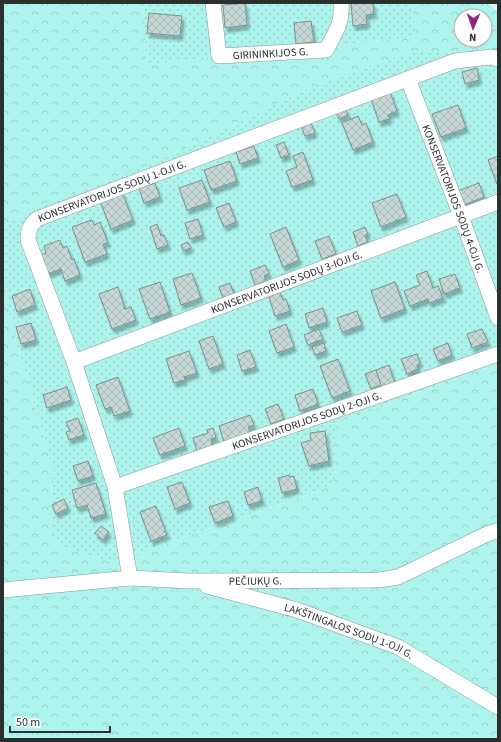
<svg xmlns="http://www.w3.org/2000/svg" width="501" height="742" font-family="'Source Sans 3',sans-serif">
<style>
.grass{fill:url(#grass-dots)}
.forest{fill:url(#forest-crowns);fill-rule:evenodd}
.building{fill:url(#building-cross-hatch);stroke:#7f918f;filter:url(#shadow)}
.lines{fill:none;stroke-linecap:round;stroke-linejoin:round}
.minor-casing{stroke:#879a97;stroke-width:16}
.minor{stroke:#fff;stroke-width:15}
.labels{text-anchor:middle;stroke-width:4;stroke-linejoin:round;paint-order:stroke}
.street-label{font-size:11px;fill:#29302f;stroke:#fff}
</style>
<defs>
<pattern id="grass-dots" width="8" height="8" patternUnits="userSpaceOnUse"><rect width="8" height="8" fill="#abf3eb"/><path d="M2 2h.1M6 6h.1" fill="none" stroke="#93d1ca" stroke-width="1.8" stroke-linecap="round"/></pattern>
<pattern id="forest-crowns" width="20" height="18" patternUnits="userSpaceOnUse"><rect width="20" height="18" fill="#abf3eb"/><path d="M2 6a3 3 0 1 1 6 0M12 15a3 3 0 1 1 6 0" fill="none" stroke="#93d1ca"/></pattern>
<pattern id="building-cross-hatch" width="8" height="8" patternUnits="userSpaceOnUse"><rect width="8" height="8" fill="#c5d8d6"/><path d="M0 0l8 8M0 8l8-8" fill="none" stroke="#a9bab8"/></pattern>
<filter id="shadow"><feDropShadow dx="2.5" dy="4.5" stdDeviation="1" flood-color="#0004"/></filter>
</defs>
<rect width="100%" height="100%" fill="#e2f6f3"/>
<g class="grass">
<path d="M143,3H413L415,37L147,64Z"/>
<path d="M412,52H491L498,53V363L335,424L334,481L324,489L118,560L107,561L61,546L57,539L49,514L54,471L12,328L3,270V227L42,205L156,162L318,84Z"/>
</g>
<g class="forest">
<path d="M3,3H143L147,64L414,37L413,3H487L498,12V53L491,52H412L318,84L156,162L42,205L3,227ZM461,16H485V40H461Z"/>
<path d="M3,270L12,328L54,471L49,514L57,539L61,546L107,561L118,560L325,489L334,481L335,424L498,363V739H3Z"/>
</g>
<g class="building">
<path d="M245,3L247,25L225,28L223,5Z"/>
<path d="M351,3H373L374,14L366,15L367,24L353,26Z"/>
<path d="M149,13L182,16L180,36L147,33Z"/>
<path d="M311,21L314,42L296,44L294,23Z"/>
<path d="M477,68L479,80L465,84L462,72Z"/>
<path d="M390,92L397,111L388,115L390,119L379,122L371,99Z"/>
<path d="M458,105L466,128L441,137L432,114Z"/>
<path d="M346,109L348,115L339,119L336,113Z"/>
<path d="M358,116L362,125L366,123L373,142L353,150L342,123Z"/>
<path d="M311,123L315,133L305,136L301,126Z"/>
<path d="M284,142L289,155L281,158L276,145Z"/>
<path d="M254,146L258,158L240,164L236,152Z"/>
<path d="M303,152L313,180L292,187L286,171L297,167L293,156Z"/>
<path d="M498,156V183L497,184L488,160Z"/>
<path d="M230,161L237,181L211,190L204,170Z"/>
<path d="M202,180L210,202L187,210L179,188Z"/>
<path d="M155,183L160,197L144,203L139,188Z"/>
<path d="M479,183L484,197L461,206L455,192Z"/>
<path d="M122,192L133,220L111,229L100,201Z"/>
<path d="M397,194L406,217L381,227L372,203Z"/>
<path d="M229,203L236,222L224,227L216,208Z"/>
<path d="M198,219L203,235L190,239L185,223Z"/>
<path d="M92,220L94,225L100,222L108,243L103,244L107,254L85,262L72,227Z"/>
<path d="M157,224L161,236L164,235L168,245L157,249L150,227Z"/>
<path d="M286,227L299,260L283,267L270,234Z"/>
<path d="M365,227L368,234L365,236L368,242L358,246L353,232Z"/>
<path d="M329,236L336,254L322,259L315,241Z"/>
<path d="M60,240L63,248L67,246L72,260L74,259L80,275L65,281L61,269L47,274L40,255L46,253L44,246Z"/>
<path d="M188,242L191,248L183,251L181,245Z"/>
<path d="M265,265L269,273L264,276L266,281L255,285L250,271Z"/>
<path d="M427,271L433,288L438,286L443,298L429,303L428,299L410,306L404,291L420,285L416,275Z"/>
<path d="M192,273L201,298L181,305L173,279Z"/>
<path d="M455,274L460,288L444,294L439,279Z"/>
<path d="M160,282L170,312L150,319L139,289Z"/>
<path d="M395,282L405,309L381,318L371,291Z"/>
<path d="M230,283L234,294L223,298L219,287Z"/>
<path d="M118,287L125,309L131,307L136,320L112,329L99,294Z"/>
<path d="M30,289L35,305L17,312L12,296Z"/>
<path d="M279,290L283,300L286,299L290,311L275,316L268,294Z"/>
<path d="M323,308L327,322L309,328L305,314Z"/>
<path d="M357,311L362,325L342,332L337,318Z"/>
<path d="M31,323L36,340L21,344L16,327Z"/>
<path d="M286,324L294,347L277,353L269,331Z"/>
<path d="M319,329L323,339L308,345L304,335Z"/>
<path d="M482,329L488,342L472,348L467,334Z"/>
<path d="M213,336L223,364L209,369L199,341Z"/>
<path d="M324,343L326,351L315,355L312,347Z"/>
<path d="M448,343L452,355L438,361L433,349Z"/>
<path d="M250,350L256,367L242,371L237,355Z"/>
<path d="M189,351L197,373L184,377L185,380L174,383L166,359Z"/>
<path d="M417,354L420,363L417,365L418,369L407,374L401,359Z"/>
<path d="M338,359L350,391L332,398L320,366Z"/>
<path d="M389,365L395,384L382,389L376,370Z"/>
<path d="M376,370L381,385L371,389L365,374Z"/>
<path d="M118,377L130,411L114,416L111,407L105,409L96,385Z"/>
<path d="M67,387L71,400L47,408L43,395Z"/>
<path d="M313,389L318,404L300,411L295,395Z"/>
<path d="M278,404L284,419L271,424L265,409Z"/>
<path d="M250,415L254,425L248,427L250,433L224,442L219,426Z"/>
<path d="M78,418L84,435L69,440L66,432L70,431L66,422Z"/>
<path d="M179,428L185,446L160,455L153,438Z"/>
<path d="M213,428L216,438L211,439L213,446L197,451L193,438L208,433L207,430Z"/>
<path d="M325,431L329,461L309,466L301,443L311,440L310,433Z"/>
<path d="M88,461L93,476L78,481L73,466Z"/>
<path d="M289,475V477L294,476L297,489L282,493L278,478Z"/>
<path d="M182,482L190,503L175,509L167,487Z"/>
<path d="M96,483L106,514L91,518L87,505L77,508L72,490Z"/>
<path d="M258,487L262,501L248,505L244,492Z"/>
<path d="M64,499L68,508L56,514L52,505Z"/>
<path d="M228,501L233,516L215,523L209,507Z"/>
<path d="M156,506L167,535L151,541L140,512Z"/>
<path d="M101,526L109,532L103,540L95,533Z"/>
</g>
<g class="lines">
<g class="minor-casing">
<g id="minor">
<path id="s1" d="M213,3L219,56L326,50C335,33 343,23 341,3"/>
<path id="s2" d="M408,79L461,216L498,318"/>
<path id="s3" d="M74,362L498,202"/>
<path id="s4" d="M115,487L498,354"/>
<path id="s5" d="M130,578L115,487L74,362L28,240C28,230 30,225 37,219L455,61L491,57L498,59"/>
<path id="s6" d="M207,586L297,610L398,647L498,707"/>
<path id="s7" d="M3,590L130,578L189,581L379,580L398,577L489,533L498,531"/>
</g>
</g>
<use href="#minor" class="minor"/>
</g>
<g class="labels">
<g class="street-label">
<text dy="4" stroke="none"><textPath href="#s1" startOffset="105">GIRININKIJOS G.</textPath></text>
<text dy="4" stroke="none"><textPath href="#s5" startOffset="458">KONSERVATORIJOS SODŲ 1-OJI G.</textPath></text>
<text dy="4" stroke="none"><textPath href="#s2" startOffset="128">KONSERVATORIJOS SODŲ 4-OJI G.</textPath></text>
<text dy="4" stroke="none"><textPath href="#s3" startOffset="227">KONSERVATORIJOS SODŲ 3-IOJI G.</textPath></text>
<text dy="4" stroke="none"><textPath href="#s4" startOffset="203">KONSERVATORIJOS SODŲ 2-OJI G.</textPath></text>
<text dy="4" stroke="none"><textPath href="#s7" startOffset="253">PEČIUKŲ G.</textPath></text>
<text dy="4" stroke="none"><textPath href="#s6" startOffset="149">LAKŠTINGALOS SODŲ 1-OJI G.</textPath></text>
</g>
</g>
<rect width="501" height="742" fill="none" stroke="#29302f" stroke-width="8"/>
<g transform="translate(473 28) rotate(182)"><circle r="19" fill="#ffffff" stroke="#a9acac"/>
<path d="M0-3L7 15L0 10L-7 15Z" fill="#962380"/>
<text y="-6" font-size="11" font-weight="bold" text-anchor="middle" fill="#29302f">N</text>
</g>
<path d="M10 726v6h100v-6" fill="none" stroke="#29302f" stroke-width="2"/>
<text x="16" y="726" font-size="12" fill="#29302f" stroke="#ffffff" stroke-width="3" paint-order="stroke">50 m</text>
</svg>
